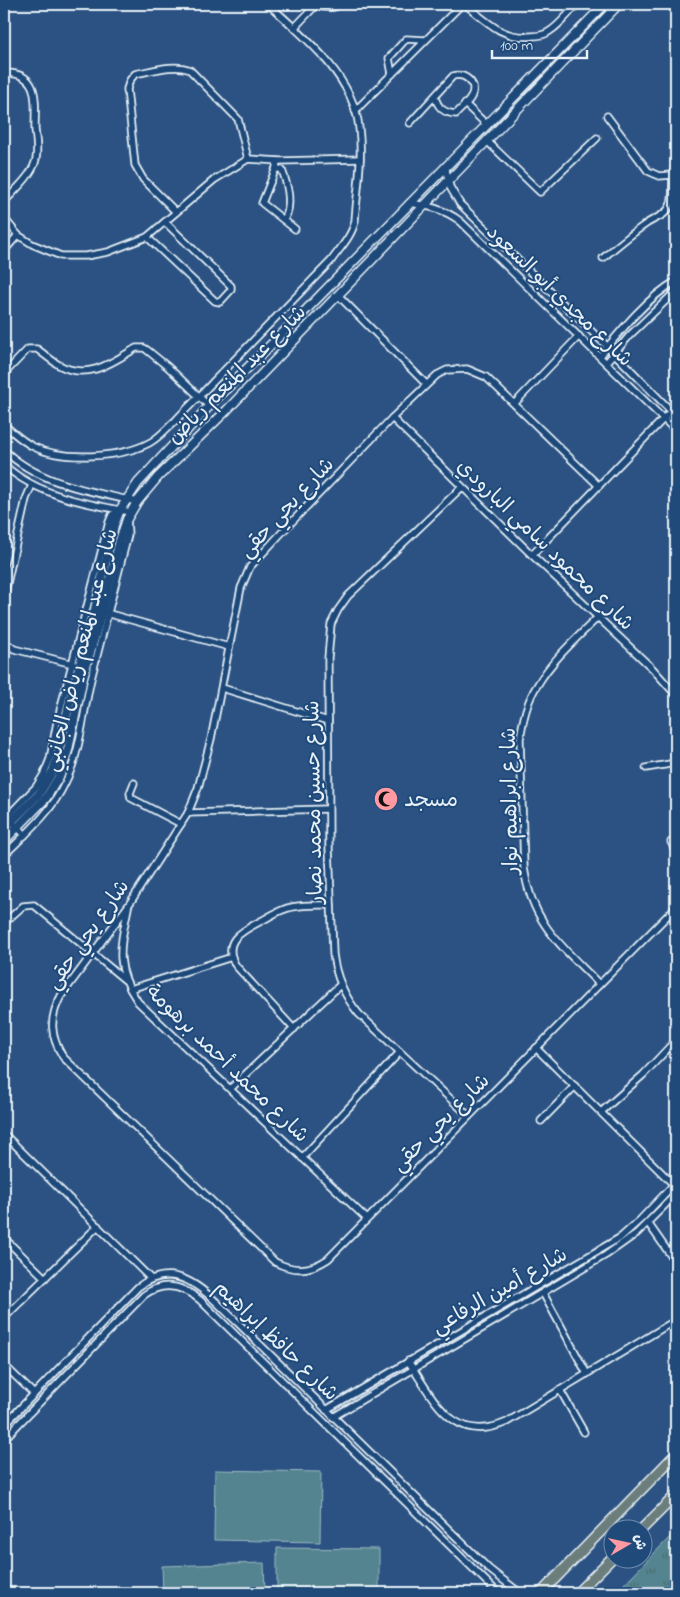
<svg xmlns="http://www.w3.org/2000/svg" width="680" height="1597" font-family="'Indie Flower','Playpen Sans Arabic',sans-serif">
<style>
.grass{fill:url(#grass-tufts);stroke:#9ebac4}
.pitch{fill:#53848f;stroke:#9ebac4}
.lines{fill:none;stroke-linecap:round;stroke-linejoin:round}
.street-casing{stroke:#e8f1f8;stroke-width:9}
.secondary-casing{stroke:#e8f1f8;stroke-width:11}
.primary-casing{stroke:#e8f1f8;stroke-width:12}
.street{stroke:#1f4a7a;stroke-width:5.5}
.secondary{stroke:#1f4a7a;stroke-width:8}
.primary{stroke:#6c7e7c;stroke-width:9}
.labels{text-anchor:middle;stroke-width:4;stroke-linejoin:round;paint-order:stroke}
.street-label{font-size:21px;fill:#e8f1f8;stroke:#1f4a7a}
.poi-label{font-size:21px;fill:#e8f1f8;stroke:#1f4a7a;text-anchor:start}
</style>
<defs>
<pattern id="grass-tufts" width="24" height="20" patternUnits="userSpaceOnUse" patternTransform="scale(1.25)"><rect width="24" height="20" fill="#53848f"/><path d="M3 7l-1-3M5 7V3M7 7l1-3M15 17l-1-3M17 17v-4M19 17l1-3" fill="none" stroke="#4e6c73"/></pattern>
</defs>
<rect width="100%" height="100%" fill="#2b5282"/>
<filter id="ink" filterUnits="userSpaceOnUse"><feTurbulence type="fractalNoise" baseFrequency=".02" numOctaves="2"/><feDisplacementMap in="SourceGraphic" scale="10" xChannelSelector="R" yChannelSelector="G"/><feConvolveMatrix kernelMatrix="1 2 1 2 8 2 1 2 1" color-interpolation-filters="sRGB"/></filter>
<g filter="url(#ink)">
<path class="grass" d="M676,1531V1593H615Z"/>
<g class="pitch">
<path d="M215,1470L321,1472L320,1542L214,1540Z"/>
<path d="M277,1548L379,1549V1593H277Z"/>
<path d="M264,1563L265,1593H163L162,1566Z"/>
</g>
<g class="lines">
<g class="street-casing">
<g id="street">
<path d="M315,4C321,8 335,9 341,4"/>
<path d="M465,4C486,21 503,40 532,36C538,36 545,35 550,31C560,25 569,12 578,4"/>
<path d="M295,27L317,4"/>
<path d="M676,49V48"/>
<path d="M4,73C41,72 35,102 35,129C36,138 38,150 36,159C33,175 14,191 4,202"/>
<path d="M392,74L389,58L406,39L425,40"/>
<path d="M465,104L486,124"/>
<path d="M355,111L462,4"/>
<path d="M607,116L648,171L659,176L672,175"/>
<path d="M410,123L453,76C464,73 477,82 472,95C470,102 461,108 456,114C444,113 438,108 435,97"/>
<path d="M487,141L540,192L597,138"/>
<path d="M277,161L276,168L262,203L295,229"/>
<path d="M445,166L450,187L460,204L614,353L676,416"/>
<path d="M276,168L282,170C288,186 293,205 284,220"/>
<path d="M409,203C429,206 444,209 460,221L676,431"/>
<path d="M176,212L143,179L135,165L127,89L130,80L135,74C151,71 175,63 190,70L238,119L248,159"/>
<path d="M4,218L18,235L32,244L61,256H86L108,252L147,237L214,180L248,159L280,161L360,159"/>
<path d="M147,237L215,301L220,302L231,290V286L165,222"/>
<path d="M4,251L18,235"/>
<path d="M603,258C617,246 631,234 646,224C654,218 666,216 670,206C676,193 669,179 676,164"/>
<path d="M338,295L426,384"/>
<path d="M600,356C622,329 647,298 676,281"/>
<path d="M607,362L630,335L676,291"/>
<path d="M4,374L28,349H37C44,354 52,361 59,365C88,381 113,362 136,348H144L147,350L168,367L209,406"/>
<path d="M515,403L579,336"/>
<path d="M392,418L532,555L652,668L676,695"/>
<path d="M4,425C14,433 23,442 34,447C63,461 120,458 149,443C159,438 167,428 175,421C187,408 200,396 212,383C252,342 291,302 331,261C340,248 352,236 355,221C357,190 363,159 359,128C354,77 304,36 268,4"/>
<path d="M4,450C39,484 91,491 137,502"/>
<path d="M4,465C38,496 87,504 131,512"/>
<path d="M599,486L486,377L467,369L447,370L437,375L392,418L286,528L250,567L241,588L211,739L198,788L188,813L128,906L61,996C49,1018 50,1036 63,1057L275,1262C294,1272 310,1271 328,1259L676,907"/>
<path d="M462,487L348,596L338,610L331,624L328,658L329,846L333,954C336,978 344,996 359,1014L469,1116"/>
<path d="M532,555L671,411"/>
<path d="M4,597L26,499L32,485"/>
<path d="M106,613L229,647"/>
<path d="M598,617C577,638 553,659 538,684C527,700 523,720 520,739L524,868C532,924 562,946 599,984"/>
<path d="M4,641L14,649L73,664"/>
<path d="M222,688L328,721"/>
<path d="M646,768L676,763"/>
<path d="M134,783L130,793L131,798L181,824"/>
<path d="M188,813L328,809"/>
<path d="M4,814L25,835"/>
<path d="M4,820L36,787L44,774L50,759L57,722L109,522L112,515L119,511"/>
<path d="M671,842L676,852"/>
<path d="M4,855C27,833 51,813 65,783C81,752 83,713 91,679C103,631 116,583 128,535L127,519"/>
<path d="M128,908C120,947 114,967 138,1002L367,1219"/>
<path d="M4,923L23,906L34,905L125,980"/>
<path d="M130,989L232,957"/>
<path d="M294,1029L236,966C220,940 244,930 263,920C272,915 281,909 292,907C305,904 319,905 331,905"/>
<path d="M536,1048L676,1187"/>
<path d="M230,1089L340,985"/>
<path d="M601,1112L643,1075L676,1040"/>
<path d="M541,1121L575,1086"/>
<path d="M4,1134L151,1279"/>
<path d="M302,1158L400,1052"/>
<path d="M648,1223L676,1263"/>
<path d="M4,1238L45,1278"/>
<path d="M543,1293L587,1374"/>
<path d="M4,1318L98,1226"/>
<path d="M408,1361C434,1399 453,1446 507,1422L676,1320"/>
<path d="M4,1365L34,1394"/>
<path d="M560,1390L584,1432"/>
<path d="M326,1410L621,1237L641,1219L676,1182"/>
<path d="M333,1417L606,1255L637,1233L676,1194"/>
<path d="M4,1425L138,1287C179,1256 209,1296 238,1323L489,1569L520,1593"/>
<path d="M4,1439L144,1295C163,1281 182,1285 200,1300L498,1593"/>
<path d="M4,1587L10,1593"/>
</g>
</g>
<g class="secondary-casing">
<g id="secondary">
<path d="M4,829L39,794L53,771L57,759L70,700L95,609L114,525L120,510L138,483L214,401L304,312L605,4"/>
<path d="M4,841L46,798L60,775L68,750L83,677L102,611L120,540L127,519L137,502L158,477L227,410L619,4"/>
</g>
</g>
<g class="primary-casing">
<g id="primary">
<path d="M641,1530L676,1495"/>
<path d="M541,1593L676,1454"/>
<path d="M577,1593L612,1558"/>
</g>
</g>
<use href="#street" class="street"/>
<use href="#secondary" class="secondary"/>
<use href="#primary" class="primary"/>
</g>
</g>
<defs>
<g id="mosque-disc" transform="scale(1.25)"><circle r="9.5" fill="#ff9aa2" stroke="#1f4a7a"/><path d="M3.5-4.9A6 6 0 1 0 3.5 4.9A5 5 0 1 1 3.5-4.9Z" fill="#111"/></g>
</defs>
<g fill-rule="evenodd">
<use href="#mosque-disc" x="386" y="799"/>
</g>
<g class="labels">
<g class="street-label">
<text transform="translate(560 295) rotate(44)" y="7">شارع مجدي أبو السعود</text>
<text transform="translate(236 374) rotate(-45)" y="7">شارع عبد المنعم رياض</text>
<text transform="translate(286 507) rotate(-47)" y="7">شارع يحي حقي</text>
<text transform="translate(546 544) rotate(44)" y="7">شارع محمود سامي البارودي</text>
<text transform="translate(80 650) rotate(-76)" y="7">شارع عبد المنعم رياض الجانبي</text>
<text transform="translate(509 801) rotate(-91)" y="7">شارع ابراهيم نوار</text>
<text transform="translate(313 802) rotate(-91)" y="7">شارع حسين محمد نصار</text>
<text transform="translate(87 934) rotate(-55)" y="7">شارع يحي حقي</text>
<text transform="translate(228 1063) rotate(44)" y="7">شارع محمد أحمد برهومة</text>
<text transform="translate(440 1122) rotate(-45)" y="7">شارع يحي حقي</text>
<text transform="translate(499 1290) rotate(-30)" y="7">شارع أمين الرفاعي</text>
<text transform="translate(277 1340) rotate(44)" y="7">شارع حافظ إبراهيم</text>
</g>
<g class="poi-label">
<text x="404" y="806">مسجد</text>
</g>
</g>
<rect width="680" height="1597" fill="none" stroke="#1f4a7a" stroke-width="20"/>
<rect x="10" y="10" width="660" height="1577" fill="none" stroke="#e8f1f8" stroke-width="2" filter="url(#ink)"/>
<g transform="translate(628 1544) rotate(81)"><circle r="24" fill="#1f4a7a" stroke="#6f8dac"/>
<path d="M0-4L9 19L0 12L-9 19Z" fill="#ff9aa2"/>
<text y="-8" font-size="14" font-weight="bold" text-anchor="middle" fill="#e8f1f8">ش</text>
</g>
<path d="M492 50v8h95v-8" fill="none" stroke="#e8f1f8" stroke-width="2.5"/>
<text x="500" y="50" font-size="15" fill="#e8f1f8" stroke="#1f4a7a" stroke-width="4" paint-order="stroke">100 m</text>
</svg>
